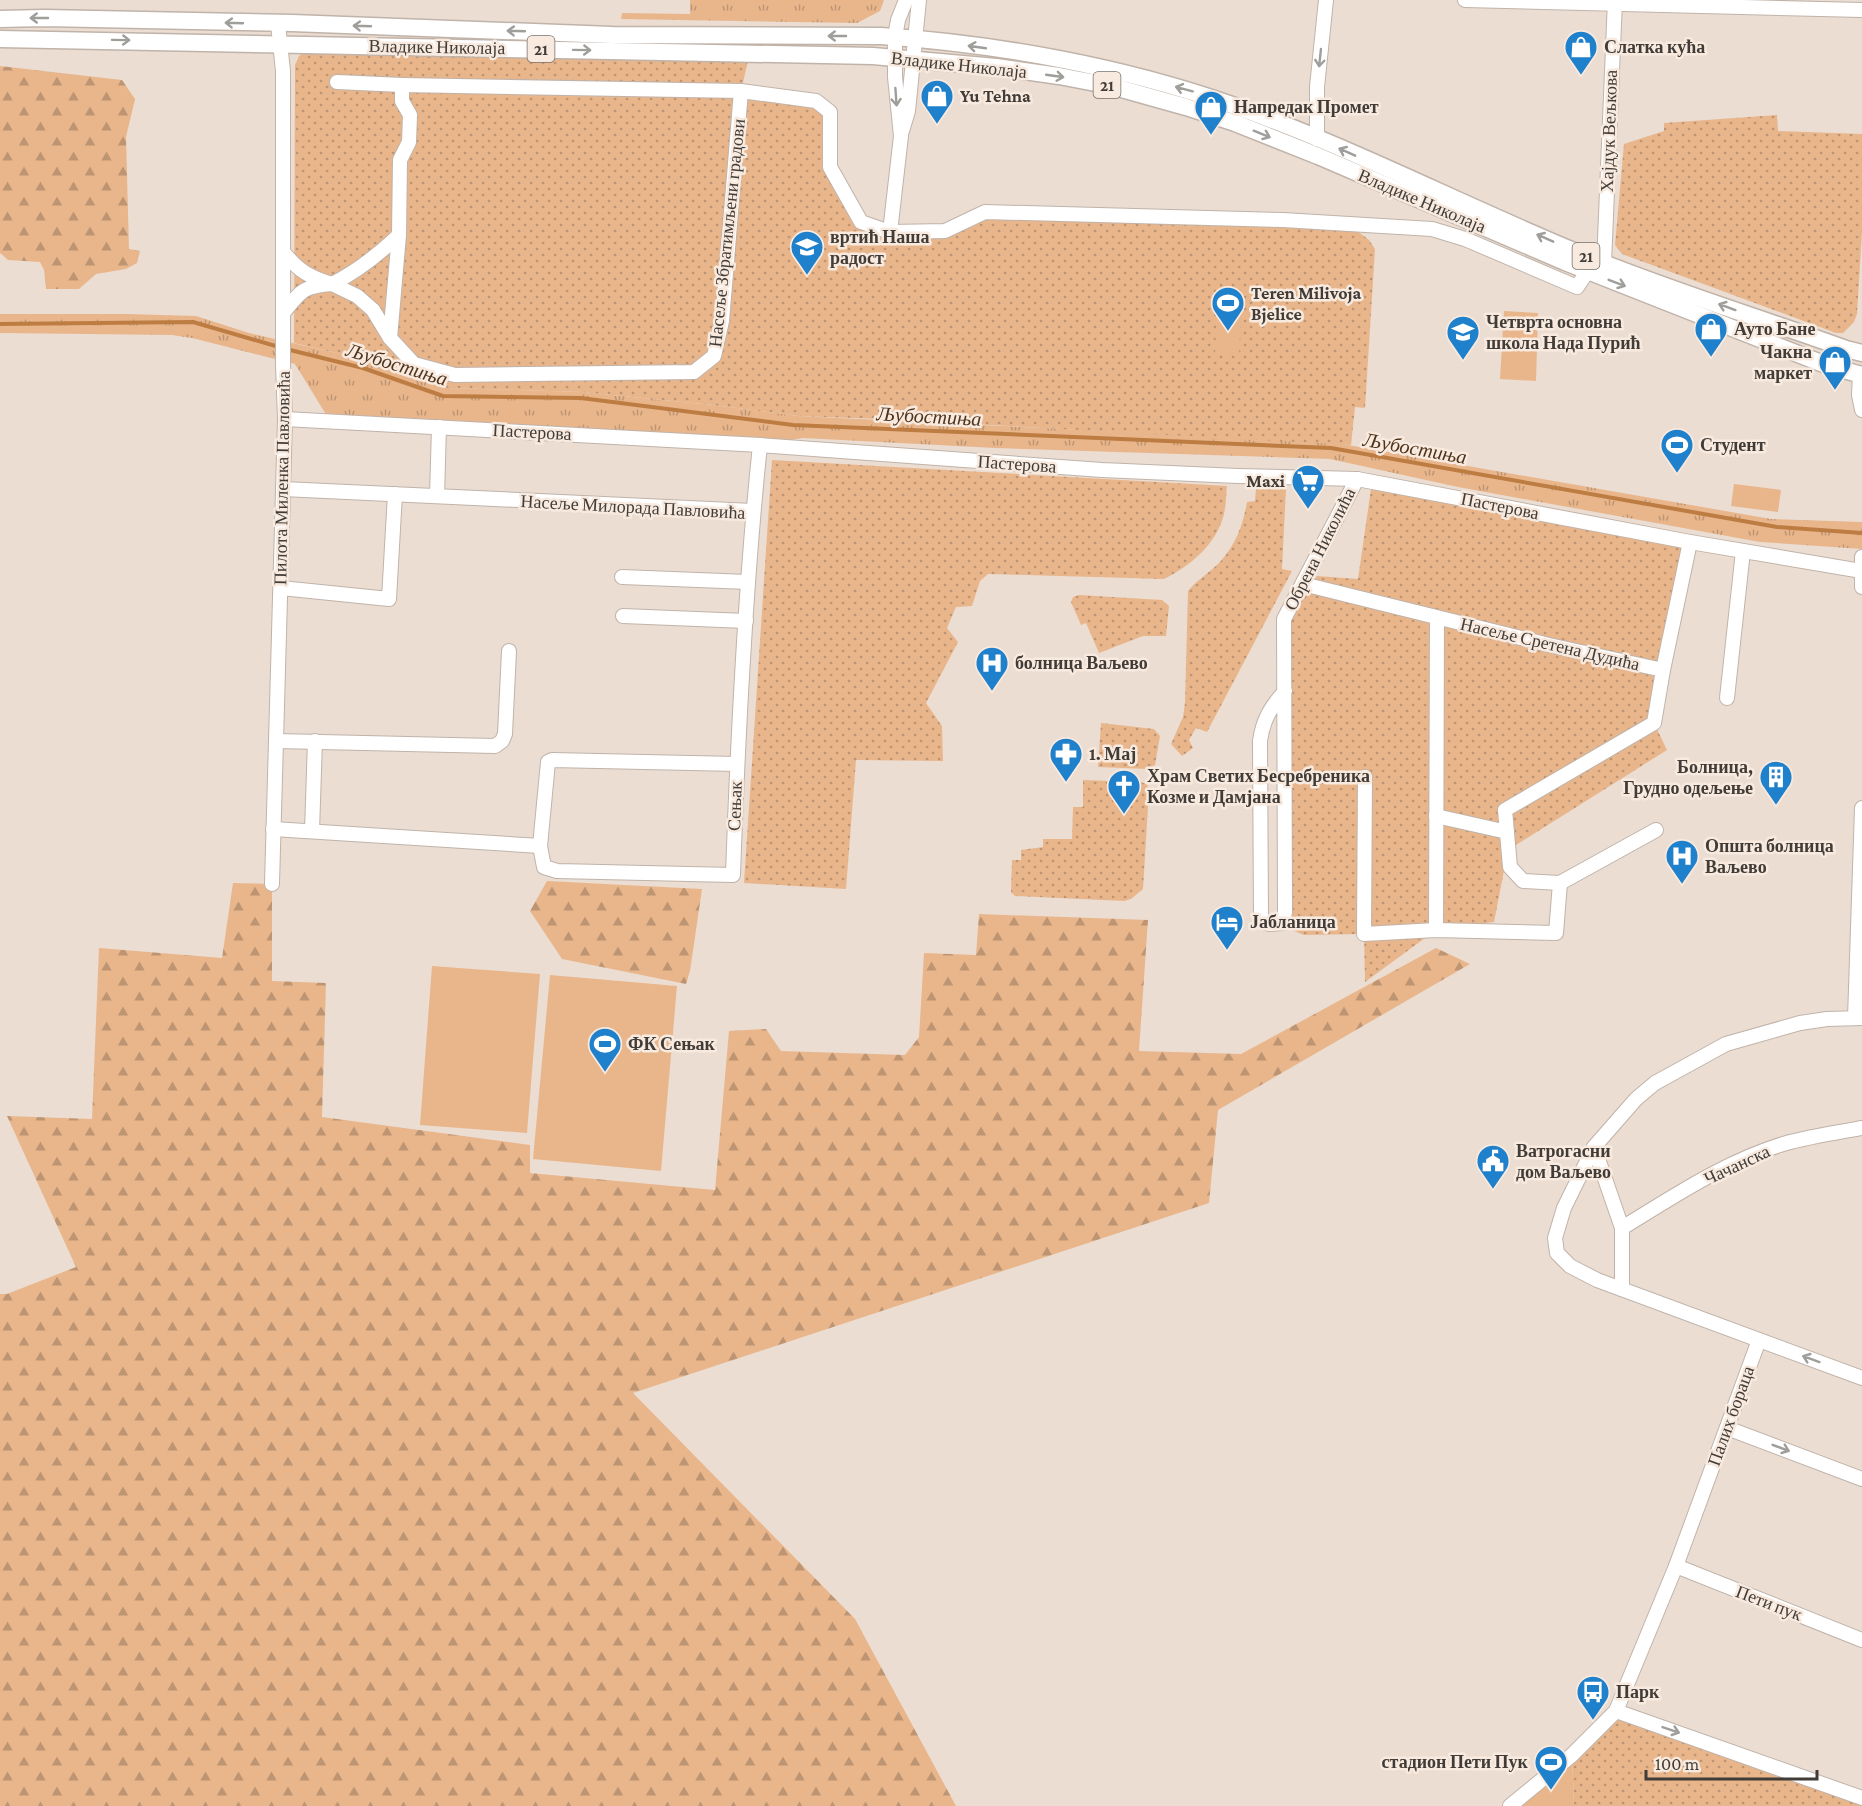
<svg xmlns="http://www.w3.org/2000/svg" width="1862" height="1806" font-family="'Crimson Pro',serif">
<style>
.grass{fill:url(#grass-tufts)}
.forest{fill:url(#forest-firs)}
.park{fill:url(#park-dots)}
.garden{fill:#e9b68c}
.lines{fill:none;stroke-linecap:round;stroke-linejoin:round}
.stream{stroke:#bd7d42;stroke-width:4}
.minor-casing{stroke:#c0b3a9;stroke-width:16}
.major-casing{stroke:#c0b3a9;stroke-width:19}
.minor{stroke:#fff;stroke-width:14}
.major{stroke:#fff;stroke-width:16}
.oneway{stroke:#a09e9b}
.labels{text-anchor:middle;stroke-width:5;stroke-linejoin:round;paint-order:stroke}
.shield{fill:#f8eadf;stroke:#787069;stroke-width:1.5}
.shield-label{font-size:16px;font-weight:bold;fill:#413c37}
.street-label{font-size:18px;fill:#413c37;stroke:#f8eadf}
.poi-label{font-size:18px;font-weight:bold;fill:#413c37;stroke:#f8eadf;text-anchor:start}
.water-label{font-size:20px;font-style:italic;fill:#4f331a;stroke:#f8eadf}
</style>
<defs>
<pattern id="grass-tufts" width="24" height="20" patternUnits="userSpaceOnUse" patternTransform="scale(1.5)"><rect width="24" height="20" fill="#e9b68c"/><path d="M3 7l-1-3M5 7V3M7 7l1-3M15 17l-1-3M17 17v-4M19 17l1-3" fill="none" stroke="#be9573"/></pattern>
<pattern id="forest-firs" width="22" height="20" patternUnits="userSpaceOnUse" patternTransform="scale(1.5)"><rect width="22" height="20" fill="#e9b68c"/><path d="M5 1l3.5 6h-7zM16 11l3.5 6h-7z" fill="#be9573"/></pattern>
<pattern id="park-dots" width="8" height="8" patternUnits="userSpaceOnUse" patternTransform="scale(1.5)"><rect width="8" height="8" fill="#e9b68c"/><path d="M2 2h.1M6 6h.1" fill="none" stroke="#be9573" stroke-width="1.8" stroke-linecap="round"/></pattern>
</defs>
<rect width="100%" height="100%" fill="#ebddd2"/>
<g class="grass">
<path d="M690,0H884L880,11L857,23L621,19L622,13L690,14Z"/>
<path d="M0,314H128L196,316L249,333L341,354L448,388L582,392L713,405L798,416L1331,442L1771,519L1862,522V549L1760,542L1458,487L1330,459L995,448L803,438L760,445L330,421L295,364L192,338L172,335L0,333Z"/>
</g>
<g class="forest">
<path d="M0,66L122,80L135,99L126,137L129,249L140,251L137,263L126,269L96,274L79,289H46L44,270L40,262L8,260L0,253Z"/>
<path d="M547,881L702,889L690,971L686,984L562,959L530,911Z"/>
<path d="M233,883L272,884V981L326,983L322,1117L530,1145V1173L715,1190L729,1031L766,1029L781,1051L905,1055L919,1037L924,953L976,955L979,914L1148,920L1139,1051L1241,1054L1436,948L1470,964L1218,1110L1209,1203L633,1393L855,1619L956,1806H0V1294H7L76,1267L7,1116L92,1119L99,948L222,958Z"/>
</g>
<g class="park">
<path d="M309,49L748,61L741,91L816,101L830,112V167L861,221L945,231L985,212L1348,224L1369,240L1375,249L1365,408L1355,407L1351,445L880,419L798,416L713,405L582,392L448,388L341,354L294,343L295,65L299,56Z"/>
<path d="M1777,115L1778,131L1862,134V232L1857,314L1854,322L1843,333H1836L1622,254L1615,245L1624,144L1664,131V123Z"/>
<path d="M772,460L1227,486C1226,495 1226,505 1224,514C1217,544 1190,566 1164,579L988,574L980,581L972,606L956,607L947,628L958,642L926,703L942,726L943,761L856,760L846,889L744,883Z"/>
<path d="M1372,482L1690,542L1654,723L1667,750L1508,850L1494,922L1436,930L1365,982L1364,934L1304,935L1287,928L1284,619L1317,576L1358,579Z"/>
<path d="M1256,488L1286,489L1282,569L1292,571L1207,732L1196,728L1189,740L1193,748L1182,756L1171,744L1183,717L1185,703L1188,591C1197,580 1210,572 1220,562C1236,544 1243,525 1247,502L1255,501Z"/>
<path d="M1079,595L1162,600L1169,606L1166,636H1143L1099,653L1086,623L1081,625L1071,602L1073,597Z"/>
<path d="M1101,723L1154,729L1160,736L1155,765L1148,769L1098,767Z"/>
<path d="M1083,780L1140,782L1147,784L1149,791L1143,889L1131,899L1124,901L1015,896L1011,892L1012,860H1021V850L1043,847V839H1072L1073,807H1083Z"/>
<path d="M1616,1711L1862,1798V1806H1574L1572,1755Z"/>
</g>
<g class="garden">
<path d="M1217,308L1241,310L1239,355L1215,354Z"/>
<path d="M1504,311L1538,313L1536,381L1500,379Z"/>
<path d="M1734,484L1781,490L1778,512L1731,506Z"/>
<path d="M432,966L540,974L527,1133L420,1125Z"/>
<path d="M550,975L677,986L661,1171L533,1159Z"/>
<path d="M1572,1755L1574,1806H1510Z"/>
</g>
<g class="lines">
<g class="stream">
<path d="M0,324L193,322L279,347"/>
<path d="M286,349L363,368L443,396L581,398L793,425L1331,448L1777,527L1862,533"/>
</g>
<g class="minor-casing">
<g id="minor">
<path d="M1465,0L1862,10"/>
<path d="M337,82L402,85V101L410,115L409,142L400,160L399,235L390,338"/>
<path d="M402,85L741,91L816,101L830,112V167L861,222L890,232L945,231L985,212L1283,220L1432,229L1465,239L1577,287L1587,272"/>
<path d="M902,131L908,111L919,0"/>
<path d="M1317,139V87L1326,0"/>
<path d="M890,232L901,136L895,77V37L898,20L906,0"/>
<path d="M1604,263L1615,0"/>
<path d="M332,284L357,296L373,310L390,338L414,364L455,375L694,372L714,356L722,321L741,91"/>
<path d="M332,284C358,271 378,255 399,235"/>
<path d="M284,312C301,291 303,286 332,284C309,277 299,271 284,253"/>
<path d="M1860,374L1859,395L1862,410"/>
<path d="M285,419L760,445L1102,470L1238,476L1357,479L1690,542L1862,571"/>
<path d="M283,489L753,511"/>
<path d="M437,496L439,427"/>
<path d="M1862,557V587"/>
<path d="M622,577L748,582"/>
<path d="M1303,584L1549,645L1663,670L1690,542"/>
<path d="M281,588L389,599L395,494"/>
<path d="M623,616L746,621"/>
<path d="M1285,691C1271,707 1263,719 1260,741L1261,917L1263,922L1270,924L1283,923L1285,912L1284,619L1357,479"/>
<path d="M1727,698L1743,551"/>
<path d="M276,741L495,746L502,741L505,734L509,651"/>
<path d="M737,764L552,760L548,762L540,846L544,867L557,871L733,875C738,732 745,588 760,445"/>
<path d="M1365,777L1364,934L1436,930L1556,933L1560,883L1523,881L1510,867L1505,810L1654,723L1663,670"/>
<path d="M1436,816L1507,832"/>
<path d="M273,829L540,846"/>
<path d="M312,831L315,741"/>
<path d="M1560,883L1656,830"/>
<path d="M272,884L285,419L283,364V71L278,24"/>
<path d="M1436,930L1437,618"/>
<path d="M1855,1018L1862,808"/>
<path d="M1862,1018L1827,1019L1800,1023L1726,1044L1655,1083L1636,1099L1594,1147L1564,1208L1555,1238L1557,1253L1570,1266L1597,1280L1862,1378"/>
<path d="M1594,1147L1622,1228V1289"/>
<path d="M1622,1228C1674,1196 1729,1159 1790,1142C1813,1136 1838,1132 1862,1128"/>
<path d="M1727,1428L1862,1479"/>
<path d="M1676,1566L1862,1640"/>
<path d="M1616,1711L1862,1798"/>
<path d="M1510,1806L1572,1755L1616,1711L1676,1566L1759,1340"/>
</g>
</g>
<g class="major-casing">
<g id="major">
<path d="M0,19L44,18L292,23L612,35L881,36C997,44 1121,66 1232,105C1351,147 1464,206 1581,254C1668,290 1758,317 1846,349L1862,353"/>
<path d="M0,39L873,56L996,67L1059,76L1111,86L1186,107L1235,123L1318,156L1565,262L1826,365L1862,375"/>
</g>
</g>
<use href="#minor" class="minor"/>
<use href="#major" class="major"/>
</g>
<defs><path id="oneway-shaft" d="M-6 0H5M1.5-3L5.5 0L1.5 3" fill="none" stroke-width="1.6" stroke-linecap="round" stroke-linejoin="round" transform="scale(1.5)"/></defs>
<g class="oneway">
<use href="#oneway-shaft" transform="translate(39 18) rotate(180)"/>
<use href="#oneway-shaft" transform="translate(234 23) rotate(-178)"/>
<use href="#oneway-shaft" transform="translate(362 26) rotate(-178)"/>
<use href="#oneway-shaft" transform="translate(516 31) rotate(-178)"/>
<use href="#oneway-shaft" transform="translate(837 36) rotate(180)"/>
<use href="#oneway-shaft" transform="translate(121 40) rotate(1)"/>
<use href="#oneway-shaft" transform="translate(977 47) rotate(-172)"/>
<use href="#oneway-shaft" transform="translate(582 50) rotate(1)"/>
<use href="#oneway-shaft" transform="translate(1320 58) rotate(96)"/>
<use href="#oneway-shaft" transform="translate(1055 76) rotate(8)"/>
<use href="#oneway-shaft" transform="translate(1184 89) rotate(-165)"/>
<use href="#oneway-shaft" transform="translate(896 97) rotate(86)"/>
<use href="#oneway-shaft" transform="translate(1262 134) rotate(22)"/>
<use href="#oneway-shaft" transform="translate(1347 152) rotate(-156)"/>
<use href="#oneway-shaft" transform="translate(1545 238) rotate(-156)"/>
<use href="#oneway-shaft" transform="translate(1617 283) rotate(21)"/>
<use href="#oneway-shaft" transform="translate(1727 307) rotate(-160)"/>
<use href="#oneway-shaft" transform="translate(1811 1359) rotate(-160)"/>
<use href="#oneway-shaft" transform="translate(1781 1448) rotate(21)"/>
<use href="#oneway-shaft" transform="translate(1671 1730) rotate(19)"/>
</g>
<defs>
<g id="shop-pin" transform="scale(1.725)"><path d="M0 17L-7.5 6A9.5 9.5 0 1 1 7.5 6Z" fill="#1f80cc" stroke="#f8eadf"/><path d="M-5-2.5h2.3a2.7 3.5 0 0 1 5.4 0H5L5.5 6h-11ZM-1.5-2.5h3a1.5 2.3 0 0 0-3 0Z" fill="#fff"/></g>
<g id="school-pin" transform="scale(1.725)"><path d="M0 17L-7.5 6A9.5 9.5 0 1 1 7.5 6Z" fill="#1f80cc" stroke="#f8eadf"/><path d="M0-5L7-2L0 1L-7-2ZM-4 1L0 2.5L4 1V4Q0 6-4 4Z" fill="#fff"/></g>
<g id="stadium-pin" transform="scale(1.725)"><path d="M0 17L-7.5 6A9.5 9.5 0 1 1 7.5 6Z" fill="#1f80cc" stroke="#f8eadf"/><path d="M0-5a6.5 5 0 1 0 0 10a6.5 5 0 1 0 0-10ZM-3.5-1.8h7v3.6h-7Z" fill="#fff"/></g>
<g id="supermarket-pin" transform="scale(1.725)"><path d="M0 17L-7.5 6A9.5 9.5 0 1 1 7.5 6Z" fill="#1f80cc" stroke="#f8eadf"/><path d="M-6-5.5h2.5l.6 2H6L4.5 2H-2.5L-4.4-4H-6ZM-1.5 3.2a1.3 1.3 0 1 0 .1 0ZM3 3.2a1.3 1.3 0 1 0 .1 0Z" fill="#fff"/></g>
<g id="hospital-pin" transform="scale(1.725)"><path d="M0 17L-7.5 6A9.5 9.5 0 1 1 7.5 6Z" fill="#1f80cc" stroke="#f8eadf"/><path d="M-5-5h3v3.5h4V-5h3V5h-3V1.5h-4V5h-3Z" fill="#fff"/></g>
<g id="pharmacy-pin" transform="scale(1.725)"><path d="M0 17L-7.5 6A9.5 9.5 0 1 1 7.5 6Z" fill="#1f80cc" stroke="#f8eadf"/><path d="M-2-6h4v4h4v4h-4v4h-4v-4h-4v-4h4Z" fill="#fff"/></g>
<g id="building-pin" transform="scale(1.725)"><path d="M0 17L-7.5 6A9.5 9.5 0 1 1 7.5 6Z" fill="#1f80cc" stroke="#f8eadf"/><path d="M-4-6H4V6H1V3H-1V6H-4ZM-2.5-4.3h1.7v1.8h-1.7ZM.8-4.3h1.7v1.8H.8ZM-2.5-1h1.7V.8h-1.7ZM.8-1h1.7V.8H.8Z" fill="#fff"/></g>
<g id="church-pin" transform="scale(1.725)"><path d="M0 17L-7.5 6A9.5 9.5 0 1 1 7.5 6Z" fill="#1f80cc" stroke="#f8eadf"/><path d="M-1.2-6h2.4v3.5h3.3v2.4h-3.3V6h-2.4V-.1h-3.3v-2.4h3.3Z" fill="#fff"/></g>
<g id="hotel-pin" transform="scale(1.725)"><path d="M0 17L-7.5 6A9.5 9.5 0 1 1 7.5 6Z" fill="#1f80cc" stroke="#f8eadf"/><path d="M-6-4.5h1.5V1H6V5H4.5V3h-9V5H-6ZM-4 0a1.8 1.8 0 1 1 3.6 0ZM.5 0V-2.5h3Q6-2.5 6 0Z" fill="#fff"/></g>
<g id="civic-pin" transform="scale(1.725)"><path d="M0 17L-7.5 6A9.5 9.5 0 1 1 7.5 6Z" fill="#1f80cc" stroke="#f8eadf"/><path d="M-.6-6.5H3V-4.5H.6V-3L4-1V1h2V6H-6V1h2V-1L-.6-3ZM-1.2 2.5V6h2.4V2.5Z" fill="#fff"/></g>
<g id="bus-pin" transform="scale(1.725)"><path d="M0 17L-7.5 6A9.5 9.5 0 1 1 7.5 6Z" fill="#1f80cc" stroke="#f8eadf"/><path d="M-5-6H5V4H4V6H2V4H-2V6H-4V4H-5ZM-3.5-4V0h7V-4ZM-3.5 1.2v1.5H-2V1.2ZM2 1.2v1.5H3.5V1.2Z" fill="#fff"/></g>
</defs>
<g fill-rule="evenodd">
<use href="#shop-pin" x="1581" y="47"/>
<use href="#shop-pin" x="937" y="96"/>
<use href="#shop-pin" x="1211" y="107"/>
<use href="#school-pin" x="807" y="247"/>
<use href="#stadium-pin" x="1228" y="303"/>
<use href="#shop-pin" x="1711" y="329"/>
<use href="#school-pin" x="1463" y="332"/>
<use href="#shop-pin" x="1835" y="362"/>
<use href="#stadium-pin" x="1677" y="445"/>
<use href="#supermarket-pin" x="1308" y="481"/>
<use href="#hospital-pin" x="992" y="663"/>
<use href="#pharmacy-pin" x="1066" y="754"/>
<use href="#building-pin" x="1776" y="777"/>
<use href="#church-pin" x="1124" y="786"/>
<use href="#hospital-pin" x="1682" y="856"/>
<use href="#hotel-pin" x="1227" y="922"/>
<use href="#stadium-pin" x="605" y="1044"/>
<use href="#civic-pin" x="1493" y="1161"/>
<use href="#bus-pin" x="1593" y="1692"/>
<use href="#stadium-pin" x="1551" y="1762"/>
</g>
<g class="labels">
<g class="shield">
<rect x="527.5" y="36" width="27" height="26" rx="4.5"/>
<rect x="1093.5" y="72" width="27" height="26" rx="4.5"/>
<rect x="1572.5" y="243" width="27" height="26" rx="4.5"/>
</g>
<g class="shield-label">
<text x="541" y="55">21</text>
<text x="1107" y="91">21</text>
<text x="1586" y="262">21</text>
</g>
<g class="street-label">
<text transform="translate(437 47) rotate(1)" y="6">Владике Николаја</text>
<text transform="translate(959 65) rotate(6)" y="6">Владике Николаја</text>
<text transform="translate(1609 131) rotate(-88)" y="6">Хајдук Вељкова</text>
<text transform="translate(1422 201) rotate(23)" y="6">Владике Николаја</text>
<text transform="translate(727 233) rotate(-84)" y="6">Насеље Збратимљени градови</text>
<text transform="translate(532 432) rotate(3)" y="6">Пастерова</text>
<text transform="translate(1017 464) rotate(4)" y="6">Пастерова</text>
<text transform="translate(282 478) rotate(-89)" y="6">Пилота Миленка Павловића</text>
<text transform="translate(1500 506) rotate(11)" y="6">Пастерова</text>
<text transform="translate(633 507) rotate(3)" y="6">Насеље Милорада Павловића</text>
<text transform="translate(1320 549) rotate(-63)" y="6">Обрена Николића</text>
<text transform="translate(1550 644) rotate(13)" y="6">Насеље Сретена Дудића</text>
<text transform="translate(735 806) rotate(-88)" y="6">Сењак</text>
<text transform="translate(1737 1165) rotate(-25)" y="6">Чачанска</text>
<text transform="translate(1731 1416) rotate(-70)" y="6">Палих бораца</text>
<text transform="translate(1769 1603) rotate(21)" y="6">Пети пук</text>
</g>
<g class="poi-label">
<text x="1604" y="53">Слатка кућа</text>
<text x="960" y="102">Yu Tehna</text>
<text x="1234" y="113">Напредак Промет</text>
<text x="830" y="243">вртић Наша<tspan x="830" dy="21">радост</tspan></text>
<text x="1251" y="299">Teren Milivoja<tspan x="1251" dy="21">Bjelice</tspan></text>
<text x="1486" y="328">Четврта основна<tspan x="1486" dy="21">школа Нада Пурић</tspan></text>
<text x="1734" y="335">Ауто Бане</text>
<text x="1812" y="358" text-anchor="end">Чакна<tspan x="1812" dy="21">маркет</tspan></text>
<text x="1700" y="451">Студент</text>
<text x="1285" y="487" text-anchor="end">Maxi</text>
<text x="1015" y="669">болница Ваљево</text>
<text x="1089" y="760">1. Мај</text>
<text x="1753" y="773" text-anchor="end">Болница,<tspan x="1753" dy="21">Грудно одељење</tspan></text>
<text x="1147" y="782">Храм Светих Бесребреника<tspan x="1147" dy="21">Козме и Дамјана</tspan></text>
<text x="1705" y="852">Општа болница<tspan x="1705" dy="21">Ваљево</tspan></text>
<text x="1250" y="928">Јабланица</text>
<text x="628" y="1050">ФК Сењак</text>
<text x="1516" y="1157">Ватрогасни<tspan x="1516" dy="21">дом Ваљево</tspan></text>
<text x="1616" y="1698">Парк</text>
<text x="1528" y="1768" text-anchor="end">стадион Пети Пук</text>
</g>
<g class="water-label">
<text transform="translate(397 364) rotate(17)" y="7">Љубостиња</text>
<text transform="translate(929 416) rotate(3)" y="7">Љубостиња</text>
<text transform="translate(1415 448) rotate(10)" y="7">Љубостиња</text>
</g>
</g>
<path d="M1646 1770v9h171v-9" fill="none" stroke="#413c37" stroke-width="3"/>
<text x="1655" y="1770" font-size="18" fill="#413c37" stroke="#f8eadf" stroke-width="4.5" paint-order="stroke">100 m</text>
</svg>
